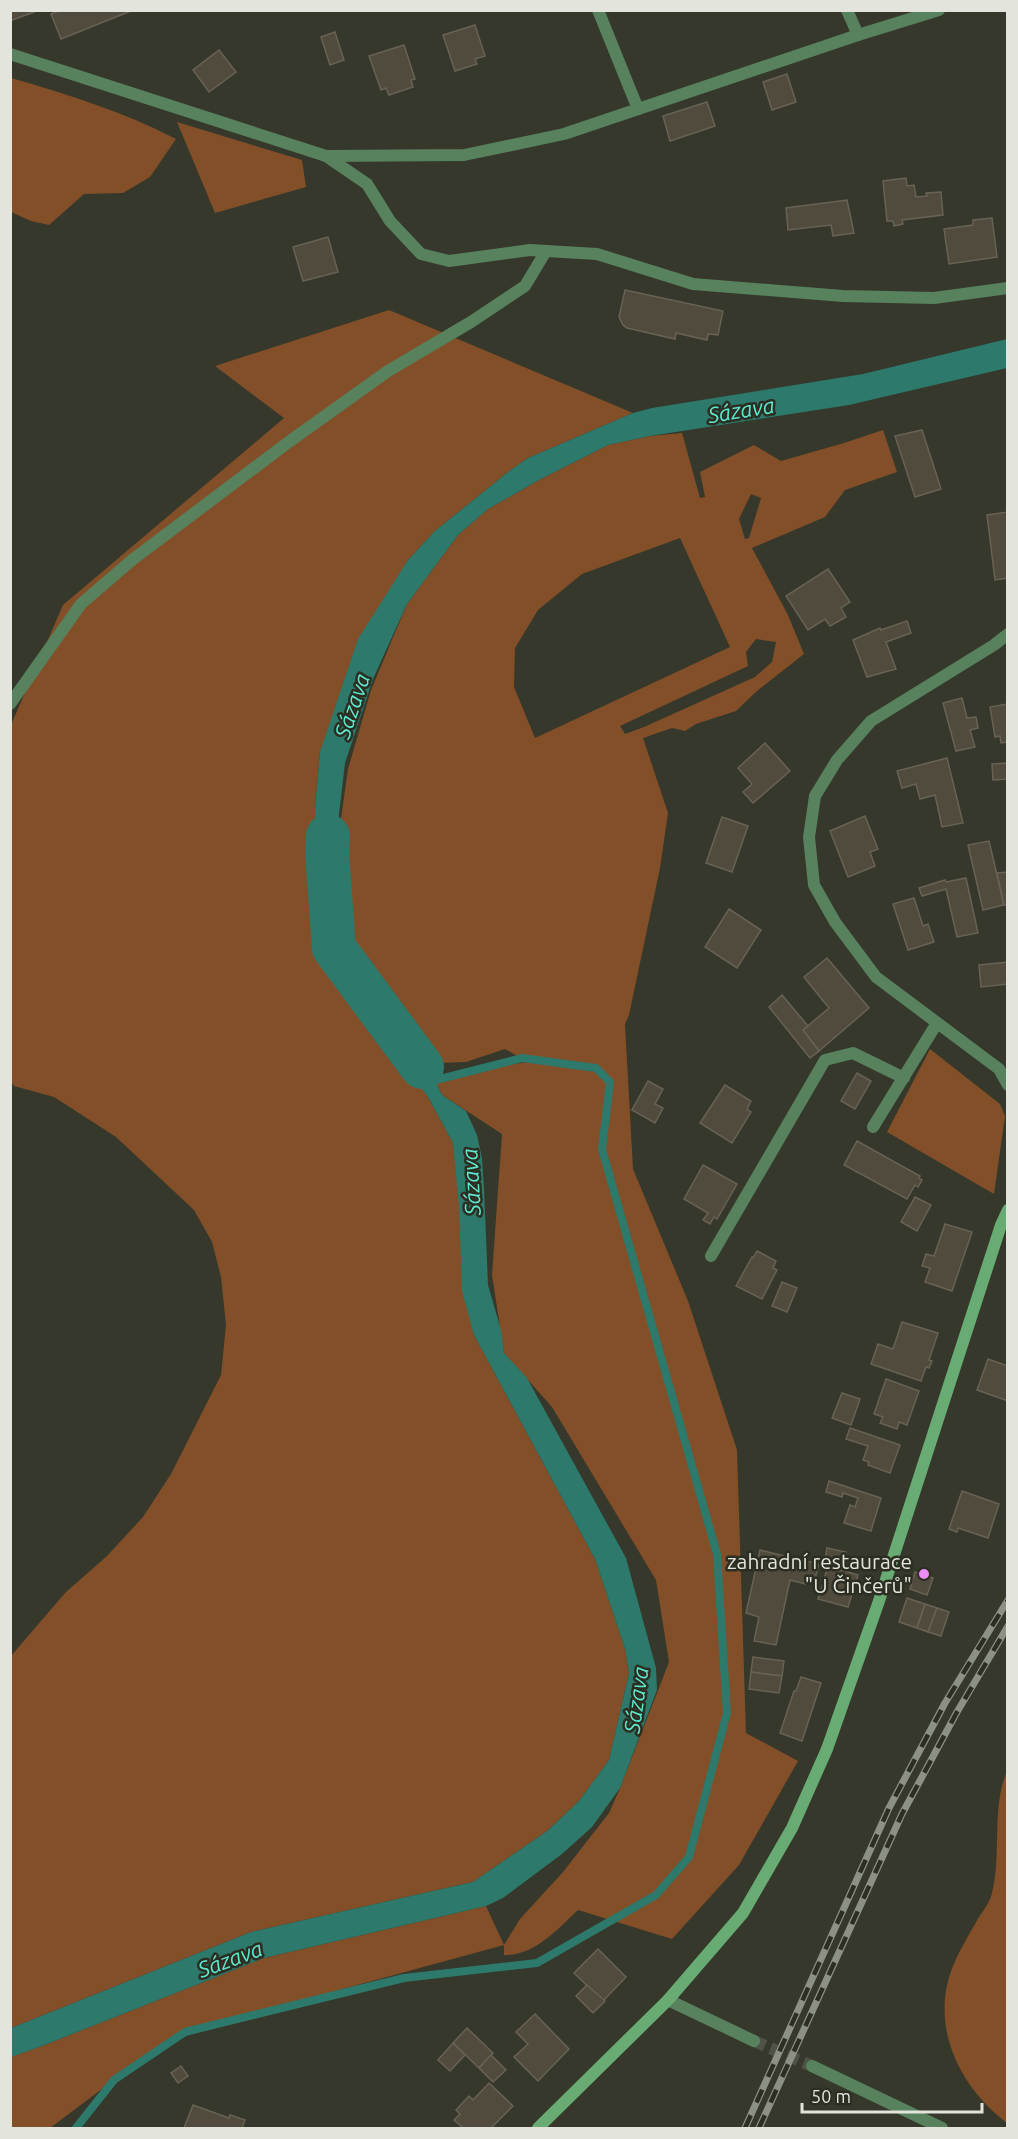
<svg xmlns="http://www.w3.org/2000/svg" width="1018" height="2139" font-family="Ubuntu,sans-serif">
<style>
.green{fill:#824f28;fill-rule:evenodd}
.water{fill:#2d796b}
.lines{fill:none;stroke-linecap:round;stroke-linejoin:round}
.stream{stroke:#2d796b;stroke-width:8}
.river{stroke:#2d796b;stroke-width:44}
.building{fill:#514b3e;stroke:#686255;stroke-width:1.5}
.street-tunnel{stroke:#4f5246;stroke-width:12;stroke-dasharray:12 6;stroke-linecap:butt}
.lane{stroke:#58815e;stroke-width:12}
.street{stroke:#58815e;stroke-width:12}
.secondary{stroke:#68ab73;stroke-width:12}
.rail-casing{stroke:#8d9085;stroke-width:7}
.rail{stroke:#2b2e21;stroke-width:4.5;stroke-dasharray:14;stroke-linecap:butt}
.poi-dot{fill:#ed8cf9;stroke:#2b2e21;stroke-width:2}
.labels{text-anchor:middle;stroke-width:5;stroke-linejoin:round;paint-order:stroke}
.poi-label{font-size:21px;fill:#e3e5dd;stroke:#2b2e21;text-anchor:end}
.water-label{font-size:22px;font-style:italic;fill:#5ce9d0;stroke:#2b2e21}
</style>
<rect width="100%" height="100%" fill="#35382b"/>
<g class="green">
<path d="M11,78C67,94 124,112 176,139L150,177L123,193L84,194L49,225L31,221L11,212Z"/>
<path d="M177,122L302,160L306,187L215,213Z"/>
<path d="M389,310L633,413L528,458L508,472L435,531L408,560L320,752L315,809L317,933L428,1097L453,1143L474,1335L595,1559L625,1649L629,1673L609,1760L579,1801L547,1831L473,1882L251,1932L11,2028L10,1657L66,1592L107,1556L143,1517L171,1474L221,1375L226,1325L221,1277L212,1242L194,1210L116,1137L54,1097L14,1086L11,1082V725L63,605L284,418L215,366Z"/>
<path d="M883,430L897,472L845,490L825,517L752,548L788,615L804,654L757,691L736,711L696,724L685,731L672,728L643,738L668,813L660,868L629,1015L625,1024L633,1169L688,1301L737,1450L746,1733L798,1761L739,1865L672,1939L578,1910C558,1929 534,1956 504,1955V1945L185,2032L114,2080L50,2128H11L10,2057L42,2046L264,1958L486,1906L504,1945L520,1919L563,1872L609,1813L620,1788L669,1662L656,1580L552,1407L504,1353L492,1275L502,1134L442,1095L433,1076L528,1062L505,1049L466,1062L439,1063L415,1045L376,1009L339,956L327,917L348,769L371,690L407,604L458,535L488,509L539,480L608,445L650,436L682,433L700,498L705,497L700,472L754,445L781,461L844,443ZM751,494L761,498L749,538L745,539L739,519ZM680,538L730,647L535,738L514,687L515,648L538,610L582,574ZM756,639L776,642L772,662L755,677L644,727L625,734L620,726L748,666L746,652Z"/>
<path d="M930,1049L1000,1104L1005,1116L994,1194L887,1132Z"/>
<path d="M1007,1771V2123C959,2087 929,2025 953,1966C960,1949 970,1933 979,1917C984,1910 990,1902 992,1893C1002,1853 991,1809 1007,1771Z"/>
</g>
<path class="water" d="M1007,339V368L849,405L650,436L608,445L539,480L488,509L458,535L407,604L373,679L345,763L327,917L339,956L376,1009L423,1051L440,1075L433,1076L442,1095L466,1111L477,1135L482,1158L484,1188L488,1285L501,1330L504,1353L527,1378L626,1558L656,1668L657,1690L620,1788L592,1827L562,1854L503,1898L486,1906L264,1958L42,2046L11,2057V2028L251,1932L473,1882L547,1831L579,1801L609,1760L629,1673L625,1649L595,1559L474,1335L462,1291L459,1206L453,1143L428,1097L324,958L317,933L315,809L320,752L358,639L408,560L435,531L508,472L528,458L633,413L652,408L863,374Z"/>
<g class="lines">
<path class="stream" d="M76,2128L114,2080L185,2032L404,1978L537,1963L656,1895L689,1857L727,1713L717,1554L602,1149L610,1082L596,1068L522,1058L432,1081"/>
<path class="river" d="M328,836L327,853L334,948L422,1067"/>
</g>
<g class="building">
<path d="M10,10H33L34,12L10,21Z"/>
<path d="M61,10H131V11L61,39L51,14Z"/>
<path d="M475,25L485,56L475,59L477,64L455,71L443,35Z"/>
<path d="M335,32L344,60L330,65L321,37Z"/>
<path d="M404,45L415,79L411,80L413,87L389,95L386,88L381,90L369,56Z"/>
<path d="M219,50L236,72L209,92L193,70Z"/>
<path d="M787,74L796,102L772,110L763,82Z"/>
<path d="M707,102L715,126L670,141L663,116Z"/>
<path d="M906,178L907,186L914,185L916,197L927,196L926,193L941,192L943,215L902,220L903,224L894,226L893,221H887L883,181Z"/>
<path d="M847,200L854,233L833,236L831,225L788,230L786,208Z"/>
<path d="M992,218L997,257L949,264L944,229L973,225V220Z"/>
<path d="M328,237L338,272L303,281L293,247Z"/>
<path d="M625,290L723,311L718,335L708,334L707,340L676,333L675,339L627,328L623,325L619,317Z"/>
<path d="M922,430L941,489L915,497L895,436Z"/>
<path d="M1008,512V578L995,580L987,515Z"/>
<path d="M828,569L850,602L841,608L846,617L830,626L825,619L808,630L786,596Z"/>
<path d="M907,621L911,633L886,642L896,669L867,677L853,640L880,628L881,630Z"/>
<path d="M962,698L967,718L976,717L978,728L970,730L975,747L956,751L943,703Z"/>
<path d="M1008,704V742L1001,743L1000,736L995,737L990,707Z"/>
<path d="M765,743L790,771L753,803L743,792L752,784L738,768Z"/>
<path d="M947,758L963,823L942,827L935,795L920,799L916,784L902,788L897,771Z"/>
<path d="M1008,763V779L993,780L992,764Z"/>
<path d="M865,816L878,849L870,852L875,866L848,877L830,831Z"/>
<path d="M722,817L748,826L732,872L706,863Z"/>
<path d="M989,841L1004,905L983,910L968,845Z"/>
<path d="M1008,872V905H1004L997,873Z"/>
<path d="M966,878L978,933L957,937L946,889L922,896L919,888L945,880L946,882Z"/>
<path d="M914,898L923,926L928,924L934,942L908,950L893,904Z"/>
<path d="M729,909L761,930L737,968L705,947Z"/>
<path d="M827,958L869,1008L819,1051L803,1030L829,1008L804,977Z"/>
<path d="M1008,962V984L981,987L979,965Z"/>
<path d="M782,995L808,1026L803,1030L819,1051L810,1058L769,1007Z"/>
<path d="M857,1073L871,1081L855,1109L841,1101Z"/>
<path d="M648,1081L663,1089L655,1104L663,1108L655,1123L632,1110Z"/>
<path d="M725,1085L751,1101L747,1109L751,1112L732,1143L700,1123Z"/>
<path d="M857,1141L920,1176L919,1178L922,1180L918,1187L915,1185L907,1199L844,1165Z"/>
<path d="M703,1165L737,1184L717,1219L714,1217L710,1224L703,1220L708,1213L684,1199Z"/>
<path d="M915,1197L931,1205L917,1231L901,1222Z"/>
<path d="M945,1224L972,1232L952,1291L925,1282L930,1268L922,1266L926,1254L934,1256Z"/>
<path d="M757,1251L776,1261L773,1268L777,1270L762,1299L736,1286L752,1257L753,1258Z"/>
<path d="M782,1282L797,1288L787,1312L772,1306Z"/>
<path d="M902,1322L938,1333L929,1360L932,1361L929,1368L926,1367L921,1381L871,1364L878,1344L893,1349Z"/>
<path d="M988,1359L1008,1366V1401L977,1390Z"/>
<path d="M886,1379L919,1391L907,1425L899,1422L897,1429L880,1423L883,1417L874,1414Z"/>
<path d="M842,1393L860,1399L851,1425L832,1418Z"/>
<path d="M850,1428L900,1445L890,1473L868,1465L869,1462L863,1460L868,1446L846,1439Z"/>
<path d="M829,1481L881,1498L871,1531L844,1523L850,1505L855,1507L858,1498L843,1493L842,1497L826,1492Z"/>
<path d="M962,1491L999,1504L988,1538L958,1528L957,1532L949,1529Z"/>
<path d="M827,1548L846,1552L844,1565L825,1560Z"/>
<path d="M760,1550L819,1564L815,1579L807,1577L806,1584L790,1580L776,1645L754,1641L759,1617L746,1613Z"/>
<path d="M828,1566L858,1575L848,1607L818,1599Z"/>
<path d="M915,1572L933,1578L927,1595L910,1589Z"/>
<path d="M907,1598L925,1604L917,1628L899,1622Z"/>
<path d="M925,1604L937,1608L928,1632L917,1628Z"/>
<path d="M937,1608L949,1612L941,1636L928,1632Z"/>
<path d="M753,1657L784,1661L782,1676L751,1672Z"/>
<path d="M751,1672L782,1676L779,1693L749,1689Z"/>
<path d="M801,1677L821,1683L802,1741L780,1733L794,1691H796Z"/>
<path d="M598,1949L626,1977L603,2001L574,1973Z"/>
<path d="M587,1985L605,2001L593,2013L576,1996Z"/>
<path d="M535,2014L569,2049L538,2081L514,2057L528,2044L516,2032Z"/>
<path d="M467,2028L493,2053L479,2068L453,2043Z"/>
<path d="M453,2043L465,2055L450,2071L438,2060Z"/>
<path d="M491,2055L506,2070L493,2082L479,2068Z"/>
<path d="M181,2066L188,2076L178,2083L171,2073Z"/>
<path d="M489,2083L513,2106L491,2128H463L454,2120L460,2114L456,2110L469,2096L473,2100Z"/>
<path d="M193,2105L229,2118L230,2115L245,2120L242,2128H184Z"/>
</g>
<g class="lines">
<path class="street-tunnel" d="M754,2041L812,2066"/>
<path class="lane" d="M10,704L81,604L132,560L290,441L388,371L471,322L525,286L546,251"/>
<g class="street">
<path d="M598,10L638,109"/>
<path d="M847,10L858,35"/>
<path d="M10,54L326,156L367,184L390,221L421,254L449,261L530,250L597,254L693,284L843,296L934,298L1008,288"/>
<path d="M326,156L464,155L564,134L858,35L939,10"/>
<path d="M1008,634L994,645L871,721L837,760L815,796L809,837L814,885L835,922L876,977L999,1069L1008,1085"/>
<path d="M873,1127L937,1023"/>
<path d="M711,1256L825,1060L853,1053L904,1078"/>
<path d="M668,2000L754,2041"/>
<path d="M812,2066L942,2128"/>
</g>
<path class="secondary" d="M538,2128L668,2000L743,1913L792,1828L827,1749L879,1601L1001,1225L1008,1210"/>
<g class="rail-casing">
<g id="rail">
<path d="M745,2128L889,1808L945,1703L1008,1600"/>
<path d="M759,2128L902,1814L957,1712L1008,1626"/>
</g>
</g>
<use href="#rail" class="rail"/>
</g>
<circle class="poi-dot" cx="924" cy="1574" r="6"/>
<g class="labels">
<g class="poi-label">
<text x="912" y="1569">zahradní restaurace<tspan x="912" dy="24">"U Činčerů"</tspan></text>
</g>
<g class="water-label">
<text transform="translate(741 410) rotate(-9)" y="8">Sázava</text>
<text transform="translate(352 706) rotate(-71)" y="8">Sázava</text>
<text transform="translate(471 1182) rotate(-93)" y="8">Sázava</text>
<text transform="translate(636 1700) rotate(-82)" y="8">Sázava</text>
<text transform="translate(230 1959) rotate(-20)" y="8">Sázava</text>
</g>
</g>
<rect width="1018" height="2139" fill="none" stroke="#e3e5dd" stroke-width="24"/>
<path d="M802 2103v9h180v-9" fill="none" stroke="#e3e5dd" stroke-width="3"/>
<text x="811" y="2103" font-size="18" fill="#e3e5dd" stroke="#2b2e21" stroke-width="4.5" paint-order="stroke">50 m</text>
</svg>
